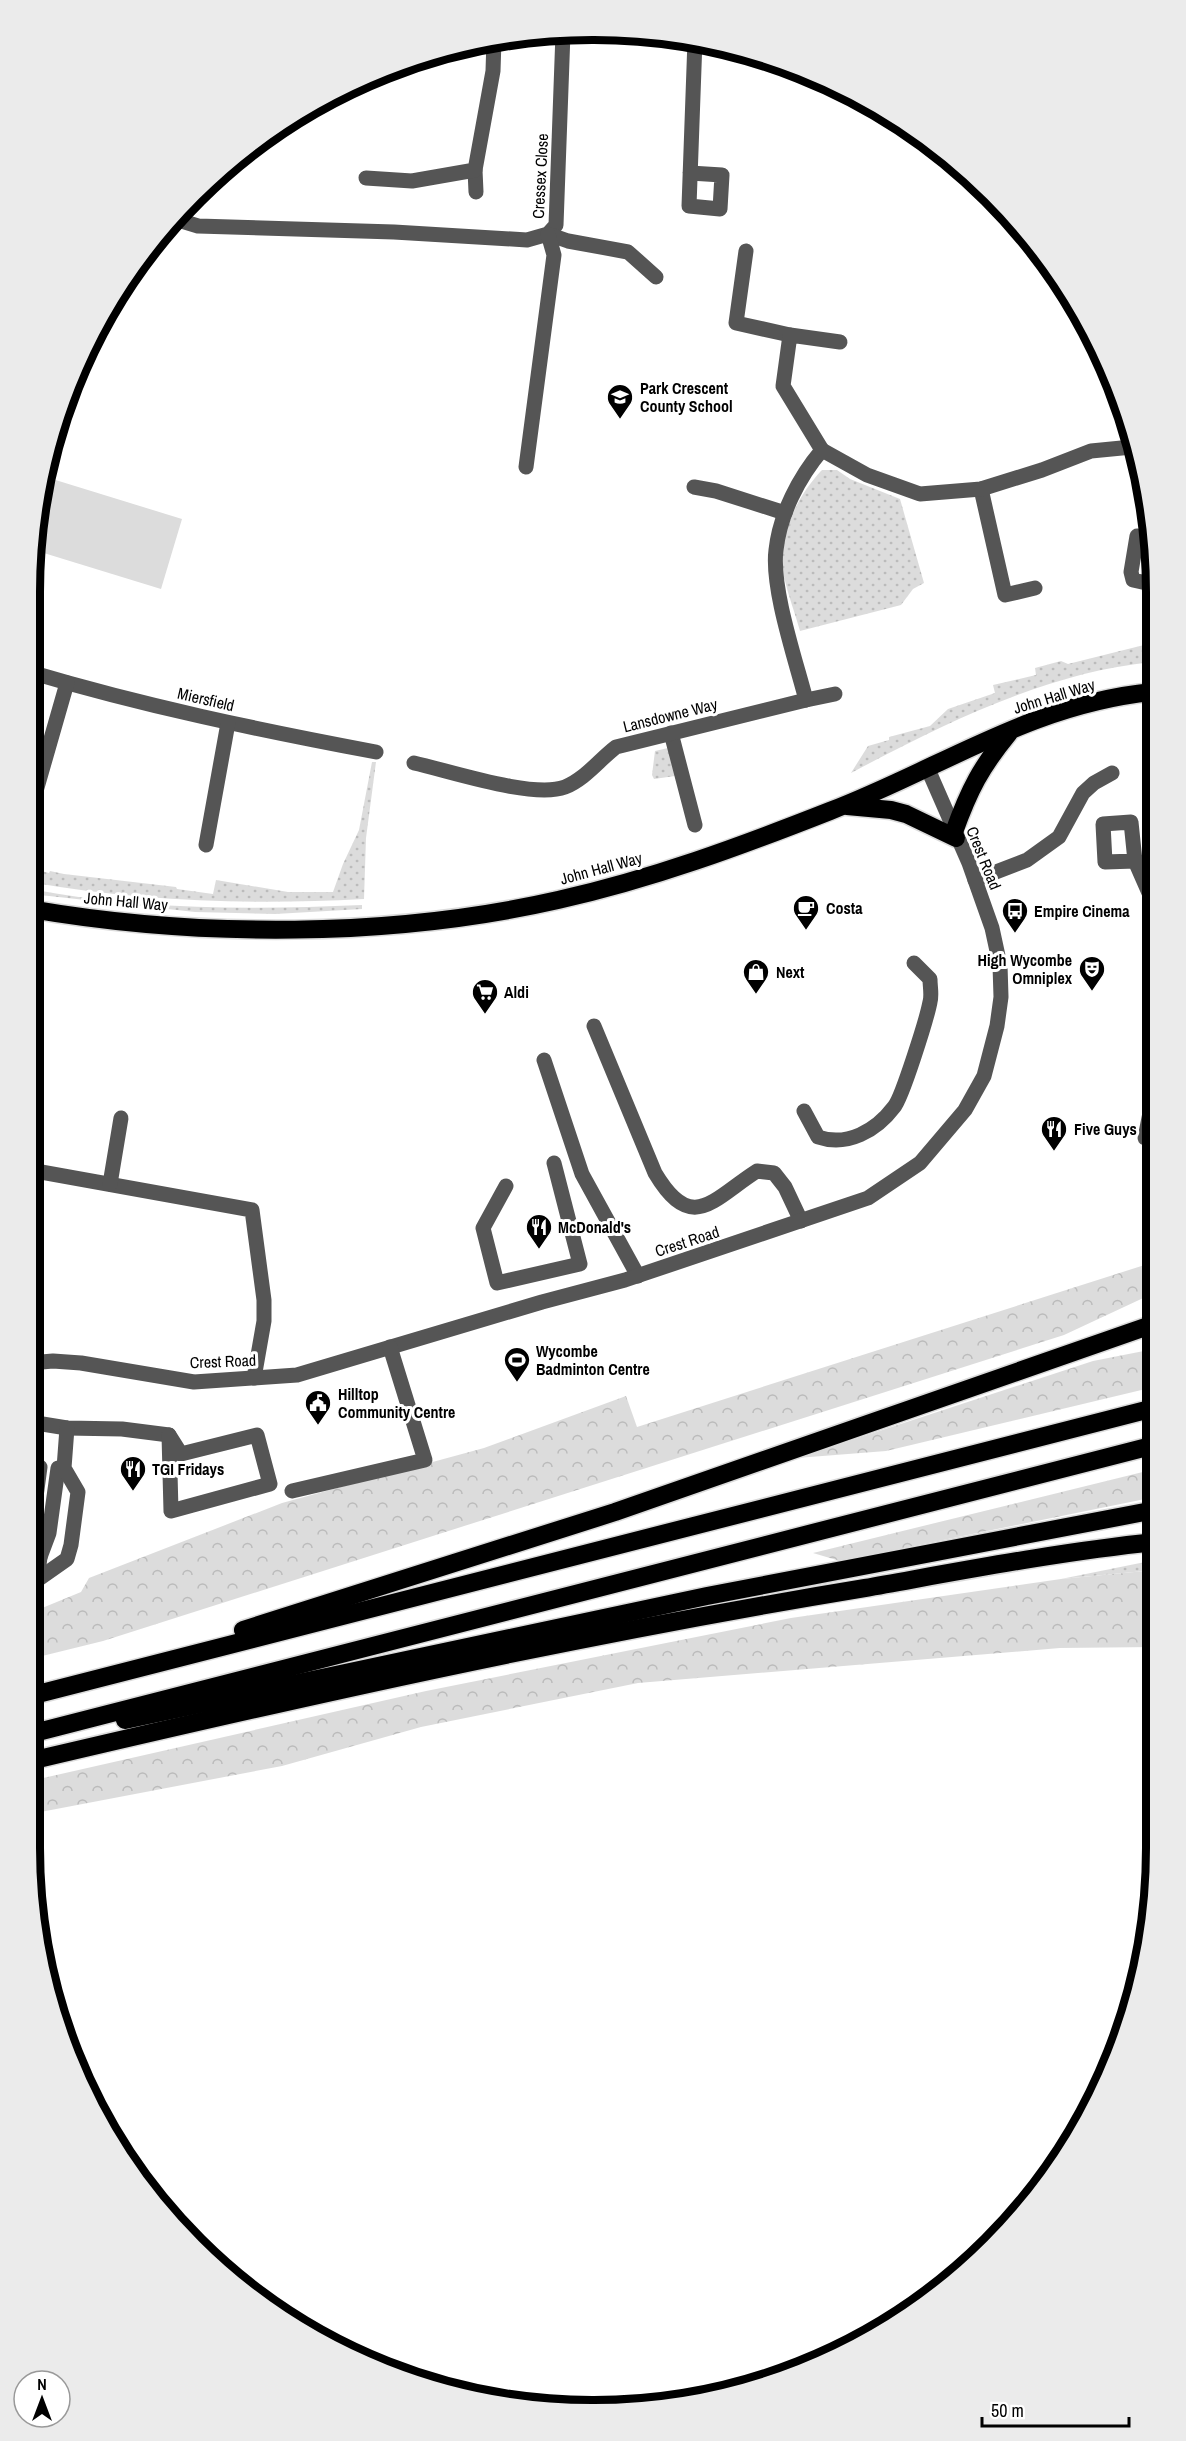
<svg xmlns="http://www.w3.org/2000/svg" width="1186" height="2441" font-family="'Archivo Narrow',sans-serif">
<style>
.grass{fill:url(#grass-dots)}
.forest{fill:url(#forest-crowns)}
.garden{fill:#dcdcdc}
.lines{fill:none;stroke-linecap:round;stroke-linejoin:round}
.highway-casing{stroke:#dbdbdb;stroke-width:21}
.minor{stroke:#555;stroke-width:15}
.highway{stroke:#000;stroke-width:18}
.labels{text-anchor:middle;stroke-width:6;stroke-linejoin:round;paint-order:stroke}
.street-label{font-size:16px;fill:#000;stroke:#fff}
.poi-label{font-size:16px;font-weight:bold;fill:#000;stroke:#fff;text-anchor:start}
.rim{fill:none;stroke:#000;stroke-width:8}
</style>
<defs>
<pattern id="grass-dots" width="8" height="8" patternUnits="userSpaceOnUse" patternTransform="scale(1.5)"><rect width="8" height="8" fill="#dcdcdc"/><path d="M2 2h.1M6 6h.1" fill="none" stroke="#bbb" stroke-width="1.8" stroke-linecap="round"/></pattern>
<pattern id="forest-crowns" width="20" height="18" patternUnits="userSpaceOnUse" patternTransform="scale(1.5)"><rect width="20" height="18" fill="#dcdcdc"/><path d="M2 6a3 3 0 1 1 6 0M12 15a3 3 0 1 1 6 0" fill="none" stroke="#bbb"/></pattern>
</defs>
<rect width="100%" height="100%" fill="#fff"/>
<g class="grass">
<path d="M822,470H837L850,479L900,499L924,583L913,589L901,605L800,631C795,613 788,595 784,577C777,538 796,497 822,470Z"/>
<path d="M1152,643V662C1045,673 945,723 851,773L868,746L889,740V737L930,726L948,709L995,693L993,685L1036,675L1035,668L1061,661L1068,664Z"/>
<path d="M668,748L675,776L654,779L652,775L655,751Z"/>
<path d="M372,762H376L366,838L364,899C252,905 141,902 30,882V868L49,873L50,871L64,874L176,887L177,889L213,894L216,880L288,892H333L343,864L359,830Z"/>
<path d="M30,889C139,910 251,910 362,905V909L275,914L195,912L40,895L30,893Z"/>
<path d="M1155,1560V1570L1061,1579Z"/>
</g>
<g class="forest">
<path d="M1154,1262V1293L1064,1335L103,1641L30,1659V1613L81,1592L89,1578L282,1503L484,1448L626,1396L637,1427Z"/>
<path d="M1154,1349V1387L886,1451L797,1458L1093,1361Z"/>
<path d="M1155,1469V1497L840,1561L813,1553Z"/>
<path d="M1155,1570V1647L1060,1648L638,1683L421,1727L282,1766L30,1814V1781L426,1691L791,1618L1061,1579Z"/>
</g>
<path class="garden" d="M49,478L182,519L161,589L34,550L38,515Z"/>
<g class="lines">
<g class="highway-casing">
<g id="highway">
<path d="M847,806L891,810L906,814L956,838"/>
<path d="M954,832C969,790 981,767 1009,733"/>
<path d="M30,909C199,938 391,938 558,900C652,879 741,846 830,811C940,769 1031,704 1152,692"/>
<path d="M243,1630L615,1512L1154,1324"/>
<path d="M30,1696L1154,1408"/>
<path d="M125,1720L707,1596L1155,1510"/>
<path d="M30,1734L1155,1445"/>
<path d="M30,1761C306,1696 584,1634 865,1588C961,1571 1058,1552 1155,1542"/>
</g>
</g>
<g class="minor">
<path d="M475,170L476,192"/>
<path d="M690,173L722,175L720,209L689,206L695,40"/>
<path d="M366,178L412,181L475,170L493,71L494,40"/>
<path d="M175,219L198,226L394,232L527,240L548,234L556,225L563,33"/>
<path d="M548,234L568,241L628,252L656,277"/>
<path d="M746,251L736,323L790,335"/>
<path d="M822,450L783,386L790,335L840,342"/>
<path d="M526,467L554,255L548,234"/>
<path d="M694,487L716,491L785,513"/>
<path d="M981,489L1005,595L1035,588"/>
<path d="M1137,536L1131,572L1133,580L1151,584"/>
<path d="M30,672C144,706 259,730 376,752"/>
<path d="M806,700L835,694"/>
<path d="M671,733L695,825"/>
<path d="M414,763C450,771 533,799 565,787C585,779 599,760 616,747L806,700C796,661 771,588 776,550C780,514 799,477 822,450L867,475L920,494L981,489L1042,470L1091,451L1132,447"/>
<path d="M30,812L67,683"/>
<path d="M206,845L228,723"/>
<path d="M1135,861L1105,862L1103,824L1131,822L1135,861L1153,902"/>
<path d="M975,880L1027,860L1059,837L1083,793L1094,783L1112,773"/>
<path d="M594,1026L655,1173C692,1235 713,1199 757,1171L774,1173L785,1187L801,1221"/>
<path d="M544,1060L582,1174L638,1276"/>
<path d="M804,1111L818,1137C847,1147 876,1131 894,1107C902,1098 927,1018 930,1002C932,995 930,987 930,979L914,963"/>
<path d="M1145,1138L1153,1098"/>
<path d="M30,1170L252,1210L264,1300V1321L254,1378"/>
<path d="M110,1184L121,1118"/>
<path d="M506,1186L483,1228L497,1283L580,1264L554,1163"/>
<path d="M30,1363L53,1361L81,1363L194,1382L297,1375L542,1302L625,1280L868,1198L920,1163L965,1110L984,1076L997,1026L1001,997L1000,965L992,928L969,863L927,767"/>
<path d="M30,1422L67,1428L122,1429L169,1435"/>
<path d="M169,1435L181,1454L257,1435L270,1484L171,1511Z"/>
<path d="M292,1491L425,1460L390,1347"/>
<path d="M40,1557L49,1533L58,1468"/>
<path d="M37,1581L40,1557L30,1541L40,1467"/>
<path d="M30,1585L67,1559L71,1545L78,1492L64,1468L67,1428"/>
</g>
<use href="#highway" class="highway"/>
</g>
<defs>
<g id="school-pin" transform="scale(1.35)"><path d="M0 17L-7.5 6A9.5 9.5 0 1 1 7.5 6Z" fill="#000" stroke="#fff"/><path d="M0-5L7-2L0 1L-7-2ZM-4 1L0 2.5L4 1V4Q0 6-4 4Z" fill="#fff"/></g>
<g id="cafe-pin" transform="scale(1.35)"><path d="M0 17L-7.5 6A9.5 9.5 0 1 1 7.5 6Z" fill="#000" stroke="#fff"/><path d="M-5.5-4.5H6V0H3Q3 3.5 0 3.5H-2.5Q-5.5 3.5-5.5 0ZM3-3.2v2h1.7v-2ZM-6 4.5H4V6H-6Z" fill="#fff"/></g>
<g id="bus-pin" transform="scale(1.35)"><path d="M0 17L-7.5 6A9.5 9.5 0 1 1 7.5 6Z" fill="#000" stroke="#fff"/><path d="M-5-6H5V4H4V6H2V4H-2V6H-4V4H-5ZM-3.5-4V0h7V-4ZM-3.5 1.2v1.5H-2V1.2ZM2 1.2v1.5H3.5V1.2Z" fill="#fff"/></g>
<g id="theatre-pin" transform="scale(1.35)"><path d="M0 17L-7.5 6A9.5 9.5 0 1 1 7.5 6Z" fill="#000" stroke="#fff"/><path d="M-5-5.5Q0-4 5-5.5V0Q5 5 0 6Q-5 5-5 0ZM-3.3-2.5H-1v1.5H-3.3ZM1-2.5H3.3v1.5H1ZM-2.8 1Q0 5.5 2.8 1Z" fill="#fff"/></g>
<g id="shop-pin" transform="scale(1.35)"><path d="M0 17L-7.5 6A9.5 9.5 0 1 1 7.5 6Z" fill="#000" stroke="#fff"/><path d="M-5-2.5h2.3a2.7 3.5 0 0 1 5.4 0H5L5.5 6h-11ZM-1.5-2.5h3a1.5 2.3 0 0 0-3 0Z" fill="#fff"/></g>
<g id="supermarket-pin" transform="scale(1.35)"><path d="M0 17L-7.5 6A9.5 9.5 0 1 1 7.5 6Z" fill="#000" stroke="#fff"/><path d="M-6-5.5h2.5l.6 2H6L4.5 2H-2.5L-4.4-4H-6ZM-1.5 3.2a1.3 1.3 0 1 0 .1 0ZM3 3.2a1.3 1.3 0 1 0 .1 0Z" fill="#fff"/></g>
<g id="restaurant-pin" transform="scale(1.35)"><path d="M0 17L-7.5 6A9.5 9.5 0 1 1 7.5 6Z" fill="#000" stroke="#fff"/><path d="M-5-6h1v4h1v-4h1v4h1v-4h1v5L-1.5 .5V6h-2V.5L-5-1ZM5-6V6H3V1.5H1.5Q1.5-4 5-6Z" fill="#fff"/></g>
<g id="stadium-pin" transform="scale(1.35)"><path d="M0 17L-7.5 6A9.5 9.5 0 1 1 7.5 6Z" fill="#000" stroke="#fff"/><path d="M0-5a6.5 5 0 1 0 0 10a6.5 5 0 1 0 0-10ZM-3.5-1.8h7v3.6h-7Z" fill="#fff"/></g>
<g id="civic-pin" transform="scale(1.35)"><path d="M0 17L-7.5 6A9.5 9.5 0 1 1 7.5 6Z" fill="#000" stroke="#fff"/><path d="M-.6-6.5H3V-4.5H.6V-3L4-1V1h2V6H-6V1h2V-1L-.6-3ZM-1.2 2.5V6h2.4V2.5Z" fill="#fff"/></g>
</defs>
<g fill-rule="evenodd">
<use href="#school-pin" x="620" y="397"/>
<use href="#cafe-pin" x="806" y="908"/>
<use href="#bus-pin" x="1015" y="911"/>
<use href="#theatre-pin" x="1092" y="969"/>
<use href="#shop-pin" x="756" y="972"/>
<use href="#supermarket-pin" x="485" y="992"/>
<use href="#restaurant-pin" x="1054" y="1129"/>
<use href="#restaurant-pin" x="539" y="1227"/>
<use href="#stadium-pin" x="517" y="1360"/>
<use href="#civic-pin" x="318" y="1403"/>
<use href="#restaurant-pin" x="133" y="1469"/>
</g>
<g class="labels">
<g class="street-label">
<text transform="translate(540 176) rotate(-87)" y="6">Cressex Close</text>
<text transform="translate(1054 696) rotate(-17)" y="6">John Hall Way</text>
<text transform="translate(206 699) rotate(13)" y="6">Miersfield</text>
<text transform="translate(670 715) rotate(-14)" y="6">Lansdowne Way</text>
<text transform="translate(984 858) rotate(68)" y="6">Crest Road</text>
<text transform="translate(601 868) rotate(-15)" y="6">John Hall Way</text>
<text transform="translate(126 901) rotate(5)" y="6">John Hall Way</text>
<text transform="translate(687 1241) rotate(-18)" y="6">Crest Road</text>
<text transform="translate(223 1361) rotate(-2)" y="6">Crest Road</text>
</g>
<g class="poi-label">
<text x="640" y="394">Park Crescent<tspan x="640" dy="18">County School</tspan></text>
<text x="826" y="914">Costa</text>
<text x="1034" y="917">Empire Cinema</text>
<text x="1072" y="966" text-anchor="end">High Wycombe<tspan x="1072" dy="18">Omniplex</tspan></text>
<text x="776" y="978">Next</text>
<text x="504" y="998">Aldi</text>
<text x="1074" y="1135">Five Guys</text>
<text x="558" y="1233">McDonald's</text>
<text x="536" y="1357">Wycombe<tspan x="536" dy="18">Badminton Centre</tspan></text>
<text x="338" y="1400">Hilltop<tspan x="338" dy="18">Community Centre</tspan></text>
<text x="152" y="1475">TGI Fridays</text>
</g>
</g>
<path d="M0 0H1186V2441H0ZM592 40H594A552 552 0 0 1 1146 592V1848A552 552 0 0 1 594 2400H592A552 552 0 0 1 40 1848V592A552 552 0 0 1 592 40Z" fill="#ebebeb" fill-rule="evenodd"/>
<path class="rim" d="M592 40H594A552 552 0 0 1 1146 592V1848A552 552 0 0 1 594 2400H592A552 552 0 0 1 40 1848V592A552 552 0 0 1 592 40Z"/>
<g transform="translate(42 2399)"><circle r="28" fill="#ffffff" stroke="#999999" stroke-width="1.5"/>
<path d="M0-4.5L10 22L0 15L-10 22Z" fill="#000000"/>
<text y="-9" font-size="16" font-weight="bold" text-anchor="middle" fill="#000000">N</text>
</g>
<path d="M982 2417v9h147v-9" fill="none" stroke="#000000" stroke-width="3"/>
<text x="991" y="2417" font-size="18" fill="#000000" stroke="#ffffff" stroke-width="4.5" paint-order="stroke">50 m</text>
</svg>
